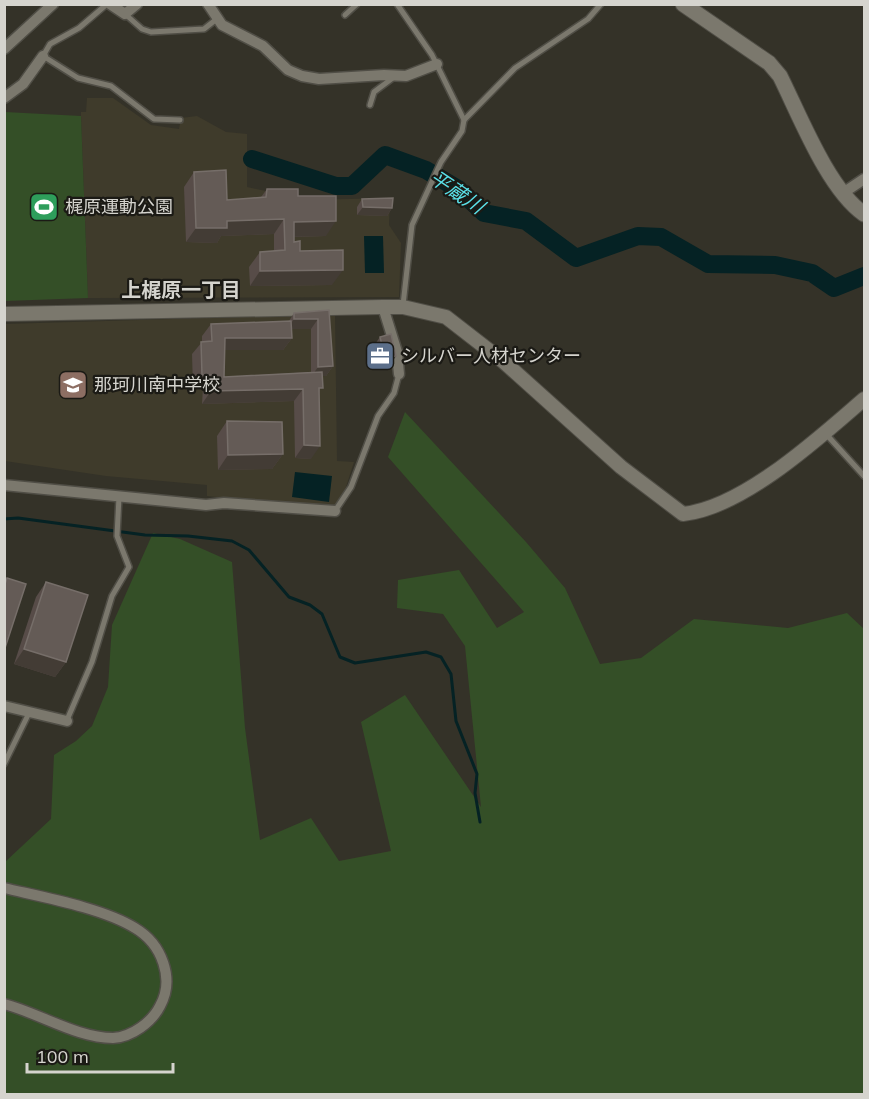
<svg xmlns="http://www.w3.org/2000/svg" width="869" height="1099" font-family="Mulish,'Noto Sans JP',sans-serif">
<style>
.built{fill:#3f3b2b}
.green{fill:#344f27}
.water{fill:#052224}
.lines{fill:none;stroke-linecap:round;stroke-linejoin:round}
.stream{stroke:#052224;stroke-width:3}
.river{stroke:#052224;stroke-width:18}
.service-casing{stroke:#504e46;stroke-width:8}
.minor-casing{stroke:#504e46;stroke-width:13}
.tertiary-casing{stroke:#504e46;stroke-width:16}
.secondary-casing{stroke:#504e46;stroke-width:17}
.service{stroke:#7b786d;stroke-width:5}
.minor{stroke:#7b786d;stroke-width:10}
.tertiary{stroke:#7b786d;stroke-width:14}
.secondary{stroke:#7b786d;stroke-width:15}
.wall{fill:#574c48;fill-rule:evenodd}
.shaded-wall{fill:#433c35}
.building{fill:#645b56;stroke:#766e69;stroke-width:1.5}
.labels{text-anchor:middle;stroke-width:4.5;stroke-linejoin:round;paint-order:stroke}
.poi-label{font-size:18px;fill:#d5d4ce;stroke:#1b1a15;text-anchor:start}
.water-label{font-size:20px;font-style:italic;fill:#5adfe7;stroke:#1b1a15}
.neighbourhood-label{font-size:20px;font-weight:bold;fill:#d5d4ce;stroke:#1b1a15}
</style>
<rect width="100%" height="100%" fill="#343228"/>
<g class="built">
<path d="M87,98H113L151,125L179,129L181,118L197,116L226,132L247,134V187L308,200L390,198L389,225L401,243L399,297L88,298L81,116V112H86Z"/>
<path d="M335,314L337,461L354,462L345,490L332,509L207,496V485L106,476L5,461V324Z"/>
</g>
<g class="green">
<path d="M5,112L81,116L88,298L5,301Z"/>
<path d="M405,412L526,542L565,588L600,664L641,658L694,619L788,628L847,613L864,629V1094H5V862L51,819L54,755L76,741L92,726L108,687L112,625L153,533L180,539L232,562L245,728L260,840L311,818L339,861L391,851L361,722L405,695L481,807L465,646L443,614L397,608L398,580L459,570L497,628L524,612L388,457Z"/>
</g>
<g class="water">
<path d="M364,236H383L384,273H365Z"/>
<path d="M295,472L332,476L329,502L292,497Z"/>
</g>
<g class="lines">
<path class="stream" d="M4,519L18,518L145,535L188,536L232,541L249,550L289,597L310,605L322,614L340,657L355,663L426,652L441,657L451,674L456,721L477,774L475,793L480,822"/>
<path class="river" d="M252,159L336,186H352L385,155L426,170L458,189L484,213L526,221L576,258L638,236L661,237L708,264L775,265L812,273L834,288L864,276"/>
<g class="service-casing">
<g id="service">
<path d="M107,4L79,28L50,44L43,56L78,78L111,86L154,119L180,120"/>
<path d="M397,4L432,55L464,120"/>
<path d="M125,14L142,29L151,32L204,29L218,18"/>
<path d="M345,15L357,4"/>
<path d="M370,105L374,92L394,77"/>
<path d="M403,305L412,225L441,162L462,131L464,120L515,68L588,19L601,4"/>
<path d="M826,434L864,476"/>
<path d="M335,511L351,487L378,416L394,393L399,374"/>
<path d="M67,720L92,662L112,596L129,567L117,536L119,497"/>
<path d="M4,764L29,713"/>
</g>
</g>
<g class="minor-casing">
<g id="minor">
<path d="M110,4L125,14L137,4"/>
<path d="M208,4L222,25L263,46L288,70L302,76L319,79L384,75L406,76L437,64"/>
<path d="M4,49L53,4"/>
<path d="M4,98L23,84L43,56"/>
<path d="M843,193L864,179"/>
<path d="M383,307L397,352L399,374"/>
<path d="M4,485L206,505L224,503L335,511"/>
<path d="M4,706L67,721"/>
<path d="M4,888C42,897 103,908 135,928C162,944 175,979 160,1006C152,1022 132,1037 113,1038C77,1038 39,1013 4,1004"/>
</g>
</g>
<g class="tertiary-casing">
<path id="tertiary" d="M4,314L383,307H403L446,317L504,362L621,467L683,514C743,508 820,437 864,399"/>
</g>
<g class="secondary-casing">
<path id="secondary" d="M683,4L769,63L780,76C800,116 828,189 864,214"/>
</g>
<use href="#service" class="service"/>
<use href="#minor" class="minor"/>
<use href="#tertiary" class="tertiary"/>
<use href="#secondary" class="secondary"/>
</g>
<g class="wall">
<path d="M194,172L227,200L261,197L267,189L298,196L326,236L294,237V242L300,251L332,285L250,286L249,267L260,252L274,251V234L221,236L217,243L186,242L184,187Z"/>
<path d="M362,199L392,208L387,216L357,215V207Z"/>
<path d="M329,310L333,366L326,376H322L319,394L311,459L295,458L294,401L202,404L203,387L193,388L192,354L202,342V336L211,324L289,321L294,313ZM291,329H311V372L224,377L225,350H283L292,338Z"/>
<path d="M380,337L391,364L379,366L375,344Z"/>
<path d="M227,421L283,454L272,469L218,470L217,436Z"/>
<path d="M46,582L66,662L55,677L14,664L36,597Z"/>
</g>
<g class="shaded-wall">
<path d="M363,207L392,208L387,216L357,215Z"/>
<path d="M284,219L274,234L221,236L217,243L186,242L196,228L227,221Z"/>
<path d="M336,221L326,236L284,237L294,222Z"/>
<path d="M343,270L332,285L250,286L260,271Z"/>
<path d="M294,319H318L311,329H287Z"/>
<path d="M225,338H292L283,350H217Z"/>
<path d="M396,356L391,364L379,366L385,358Z"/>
<path d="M333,366L326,376L311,377L318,367Z"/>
<path d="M202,375H212L203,387L193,388Z"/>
<path d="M303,389L294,401L202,404L211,391Z"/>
<path d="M304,445L320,446L311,459L295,458Z"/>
<path d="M283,454L272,469L218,470L228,455Z"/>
<path d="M24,649L66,662L55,677L14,664Z"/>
</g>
<g class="building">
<path d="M226,170L227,200L266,197L267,189H298V196H336V221L294,222V242L300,241V251L343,250V270L260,271V252L285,250L284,219L227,221V228H196L194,172Z"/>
<path d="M393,198L392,208L363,207L362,199Z"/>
<path d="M329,310L333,366L318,367V319H294V313Z"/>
<path d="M291,321L292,338H225L224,377L322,372L323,388H319L320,446L304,445L303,389L211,391L212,375H202L201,342L212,341L211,324Z"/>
<path d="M391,334L396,356L385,358L380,337Z"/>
<path d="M227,421L282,422L283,454L228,455Z"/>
<path d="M7,578L26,584L4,651V587Z"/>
<path d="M46,582L88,595L66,662L24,649Z"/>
</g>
<defs>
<g id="stadium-square" transform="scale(1.5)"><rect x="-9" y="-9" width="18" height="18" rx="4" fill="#2e9e5b" stroke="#1b1a15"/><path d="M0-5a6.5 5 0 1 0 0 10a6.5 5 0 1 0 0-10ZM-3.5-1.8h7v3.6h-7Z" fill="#fff"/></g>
<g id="office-square" transform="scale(1.5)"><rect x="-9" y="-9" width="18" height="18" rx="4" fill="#5c6f8a" stroke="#1b1a15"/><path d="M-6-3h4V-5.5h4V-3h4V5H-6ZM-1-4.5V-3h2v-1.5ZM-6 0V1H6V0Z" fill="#fff"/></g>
<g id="school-square" transform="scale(1.5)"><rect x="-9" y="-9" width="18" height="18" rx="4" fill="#8d6e63" stroke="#1b1a15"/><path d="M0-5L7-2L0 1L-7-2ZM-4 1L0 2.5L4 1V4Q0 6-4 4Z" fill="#fff"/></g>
</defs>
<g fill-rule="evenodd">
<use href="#stadium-square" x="44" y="207"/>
<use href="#office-square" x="380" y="356"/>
<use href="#school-square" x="73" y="385"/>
</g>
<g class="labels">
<g class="poi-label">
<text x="65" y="213">梶原運動公園</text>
<text x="401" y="362">シルバー人材センター</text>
<text x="94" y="391">那珂川南中学校</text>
</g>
<g class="water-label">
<text transform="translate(457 192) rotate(34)" y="7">平蔵川</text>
</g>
<g class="neighbourhood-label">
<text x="181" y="297">上梶原一丁目</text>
</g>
</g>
<rect width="869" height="1099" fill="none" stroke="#d5d4ce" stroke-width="12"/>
<path d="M27 1063v9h146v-9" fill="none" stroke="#d5d4ce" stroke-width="3"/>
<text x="36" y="1063" font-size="18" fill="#d5d4ce" stroke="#1b1a15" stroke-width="4.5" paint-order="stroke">100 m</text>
</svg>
